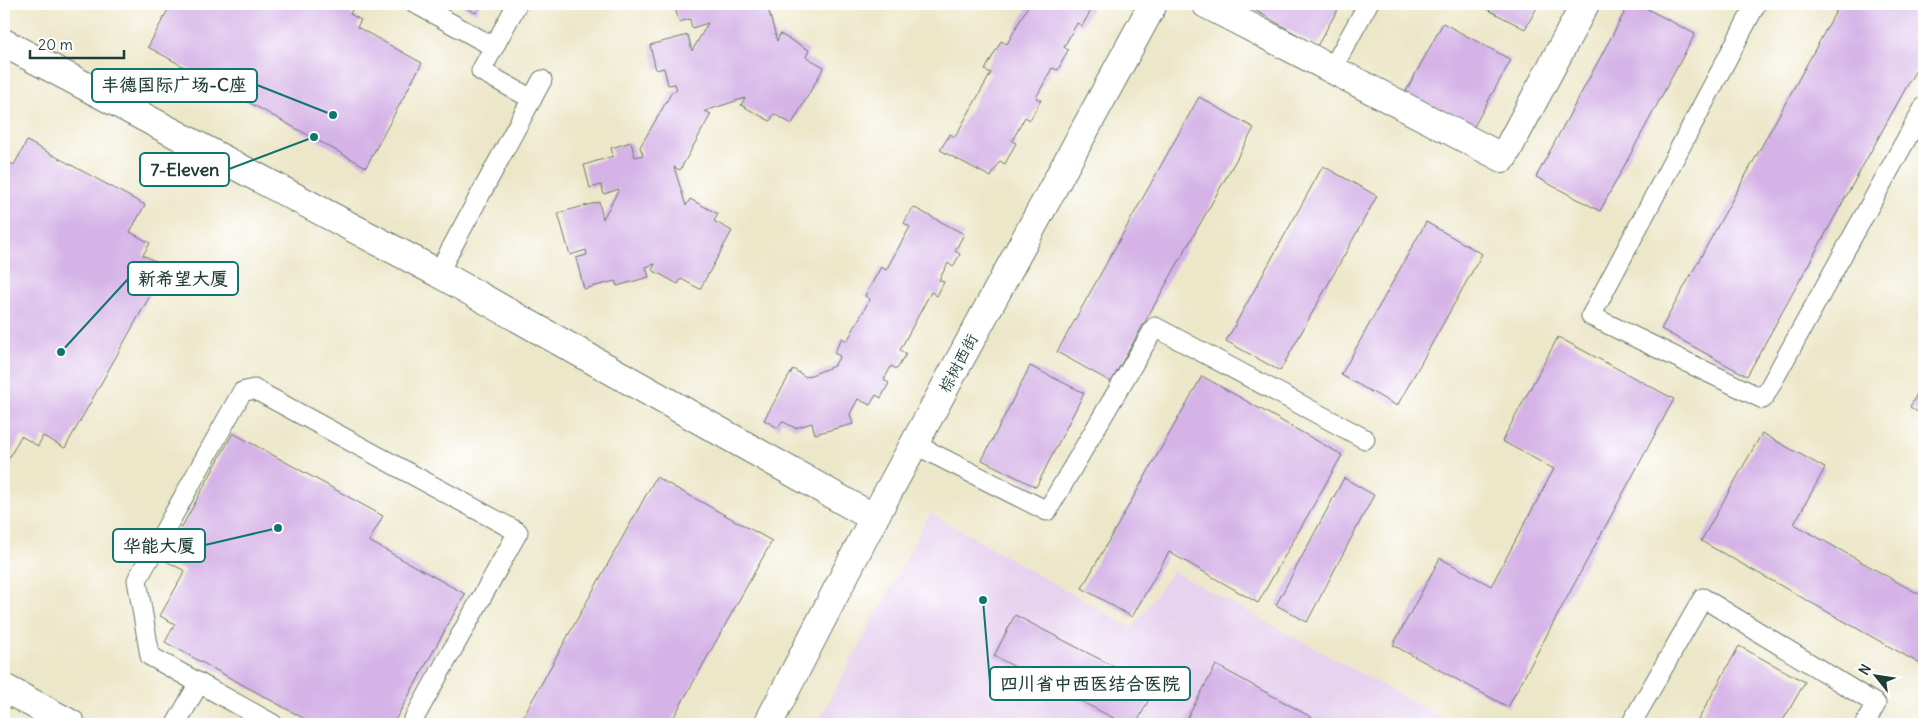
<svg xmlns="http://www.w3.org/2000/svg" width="1928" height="728" font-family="Delius,'LXGW WenKai TC',sans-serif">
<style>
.built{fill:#e7d2ef}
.building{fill:#d5b3e7}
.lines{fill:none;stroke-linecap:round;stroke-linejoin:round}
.service-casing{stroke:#677868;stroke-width:21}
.minor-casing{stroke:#677868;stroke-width:30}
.tertiary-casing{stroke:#677868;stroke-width:30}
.service{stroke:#fff;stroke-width:19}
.minor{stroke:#fff;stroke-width:28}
.tertiary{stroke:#fff;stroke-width:28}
.labels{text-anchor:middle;stroke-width:4;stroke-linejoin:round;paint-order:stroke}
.street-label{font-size:16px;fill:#1f3d34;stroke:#fff}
.leader{fill:none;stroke:#0f766e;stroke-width:2}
.callout-dot{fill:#0f766e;stroke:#fff;stroke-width:2}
.callout{fill:#fff;stroke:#0f766e;stroke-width:2}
.callout-label{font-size:18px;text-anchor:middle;font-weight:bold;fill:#1f3d34}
</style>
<rect width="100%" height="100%" fill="#fff"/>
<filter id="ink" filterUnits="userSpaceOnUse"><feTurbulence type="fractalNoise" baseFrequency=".02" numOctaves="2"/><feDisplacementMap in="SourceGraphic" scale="10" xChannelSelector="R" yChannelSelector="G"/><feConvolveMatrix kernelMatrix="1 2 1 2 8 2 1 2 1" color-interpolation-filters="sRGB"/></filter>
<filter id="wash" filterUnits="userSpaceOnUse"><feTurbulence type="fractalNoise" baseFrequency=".0096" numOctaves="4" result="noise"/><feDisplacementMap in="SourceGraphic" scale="20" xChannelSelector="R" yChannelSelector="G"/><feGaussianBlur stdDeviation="1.12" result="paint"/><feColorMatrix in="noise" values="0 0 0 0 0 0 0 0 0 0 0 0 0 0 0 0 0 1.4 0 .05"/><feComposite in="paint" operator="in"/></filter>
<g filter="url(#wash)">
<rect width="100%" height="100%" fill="#ede7c9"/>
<path class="built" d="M930,513L1132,628L1173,571L1454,724H817Z"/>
<g id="blocks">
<g class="building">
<path d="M171,4H353L355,5L350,14L361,20L357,27L422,63L366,167L148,47Z"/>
<path d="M458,4H481L476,13Z"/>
<path d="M674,4H767L777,41L780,34L809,50L806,57L824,67L792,124L774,114L770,121L741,105L745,98L705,111L711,114L680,170L674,167L686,206L690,199L718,214L714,221L732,231L700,289L681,279L678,284L652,270L655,264L646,267L649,277L617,286L615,281L584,289L576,258L587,255L586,250L570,255L558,213L599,202L603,219L619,189L604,194L601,185L590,188L584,165L613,156L611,148L631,142L635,157L643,155L640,147L672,92L677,90L675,84L668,85L664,68L656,70L650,45L688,35L692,51L708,23L692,28L690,19L679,22Z"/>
<path d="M1029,4H1088L1093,7L1082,26L1077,23L1064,47L1068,50L1058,70L1052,68L1036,98L1041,100L1030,120L1025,117L1012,141L1016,143L1005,164L1000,161L991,177L940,150L950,134L955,137L991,73L985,70L1001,41L1007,44Z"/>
<path d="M1254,4H1341L1317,46L1251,8Z"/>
<path d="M1477,4H1539L1525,29Z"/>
<path d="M1629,4H1638L1695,34L1600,211L1536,177Z"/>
<path d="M1840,4H1924V55L1747,376L1661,329Z"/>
<path d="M1443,23L1511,60L1471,132L1404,95Z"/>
<path d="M1199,97L1254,128L1111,382L1057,352Z"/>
<path d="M27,141L145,205L130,232L150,243L143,255L166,267L65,448L43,436L38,446L21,436L6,464L4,463V160L14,165Z"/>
<path d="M1323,166L1377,196L1280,371L1226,341Z"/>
<path d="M913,207L964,234L955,251L960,254L953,267L948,263L939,280L944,282L937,296L931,292L900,350L906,354L897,369L891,366L884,380L889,383L881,398L876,395L870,405L858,399L850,414L853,424L815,434L812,423L795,428L782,421L778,428L764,420L793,369L806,377L834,366L840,356L834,353L842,338L847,341L870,299L865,296L881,267L886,270L910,227L904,223Z"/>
<path d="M1426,222L1482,254L1397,406L1341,375Z"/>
<path d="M1558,337L1674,399L1508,707L1393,645L1440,558L1491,586L1554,469L1502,441Z"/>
<path d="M1030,366L1084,393L1036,487L982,460Z"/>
<path d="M1202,376L1342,455L1258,603L1169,552L1132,617L1082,588Z"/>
<path d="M1924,381V416L1910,407Z"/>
<path d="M233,433L383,516L369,541L465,594L393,724H314L165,642L175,624L160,616L185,571L164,560Z"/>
<path d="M1762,433L1825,468L1794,524L1924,597V666L1701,541Z"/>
<path d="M656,477L772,541L670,724H519Z"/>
<path d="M1344,478L1374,495L1307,622L1276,605Z"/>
<path d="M1015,615L1155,688L1136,724H1125L994,656Z"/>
<path d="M1739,646L1805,682L1781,724H1696Z"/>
<path d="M1216,665L1324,724H1184Z"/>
</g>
</g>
</g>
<g filter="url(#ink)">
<use href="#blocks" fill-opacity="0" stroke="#677868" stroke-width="1"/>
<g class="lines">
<g class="service-casing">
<g id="service">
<path d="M416,4L494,47"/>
<path d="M517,4L481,71L532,99"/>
<path d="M1756,4L1591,316L1763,399L1924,107"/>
<path d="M1332,69L1368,4"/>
<path d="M438,273L542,80"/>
<path d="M914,444L1047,511L1155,327L1365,439"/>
<path d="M199,683L273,724"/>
<path d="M176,724L199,683L150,656L137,580L242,392L254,389L518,532L411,724"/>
<path d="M1631,724L1703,598L1876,704L1865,724"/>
</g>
</g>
<g class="minor-casing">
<g id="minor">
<path d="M1206,4L1503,158L1585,4"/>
<path d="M4,43L438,273L874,518"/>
<path d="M768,724L874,518L1153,4"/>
</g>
</g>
<g class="tertiary-casing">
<path id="tertiary" d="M4,688L71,724"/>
</g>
<use href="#service" class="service"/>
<use href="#minor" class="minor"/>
<use href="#tertiary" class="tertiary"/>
</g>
</g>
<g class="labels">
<g class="street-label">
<text transform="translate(958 363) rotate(-62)" y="6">棕树西街</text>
</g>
</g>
<path class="leader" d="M333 115L257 85M314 137L229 169M61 352L128 279M278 528L205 545M983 600L990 683"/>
<g class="callout-dot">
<circle cx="333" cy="115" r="5"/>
<circle cx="314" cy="137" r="5"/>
<circle cx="61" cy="352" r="5"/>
<circle cx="278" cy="528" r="5"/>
<circle cx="983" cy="600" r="5"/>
</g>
<g class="callout">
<rect x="92" y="69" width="165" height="33" rx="5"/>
<rect x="140" y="153" width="89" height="33" rx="5"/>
<rect x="128" y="262" width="110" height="33" rx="5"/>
<rect x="113" y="529" width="92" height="33" rx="5"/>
<rect x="990" y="667" width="200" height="33" rx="5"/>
</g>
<g class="callout-label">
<text x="174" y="91">丰德国际广场-C座</text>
<text x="185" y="176">7-Eleven</text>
<text x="183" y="285">新希望大厦</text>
<text x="159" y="552">华能大厦</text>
<text x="1090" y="690">四川省中西医结合医院</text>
</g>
<rect width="1928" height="728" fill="none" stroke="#fff" stroke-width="20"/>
<g transform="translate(1876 676) rotate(300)" stroke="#ffffff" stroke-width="4" paint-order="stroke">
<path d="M0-4L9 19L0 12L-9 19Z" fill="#1f3d34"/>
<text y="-8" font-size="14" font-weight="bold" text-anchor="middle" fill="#1f3d34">N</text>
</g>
<path d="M30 50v8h94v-8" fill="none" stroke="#1f3d34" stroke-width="2.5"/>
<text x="38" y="50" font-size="15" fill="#1f3d34" stroke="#ffffff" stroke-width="4" paint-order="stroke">20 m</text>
</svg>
